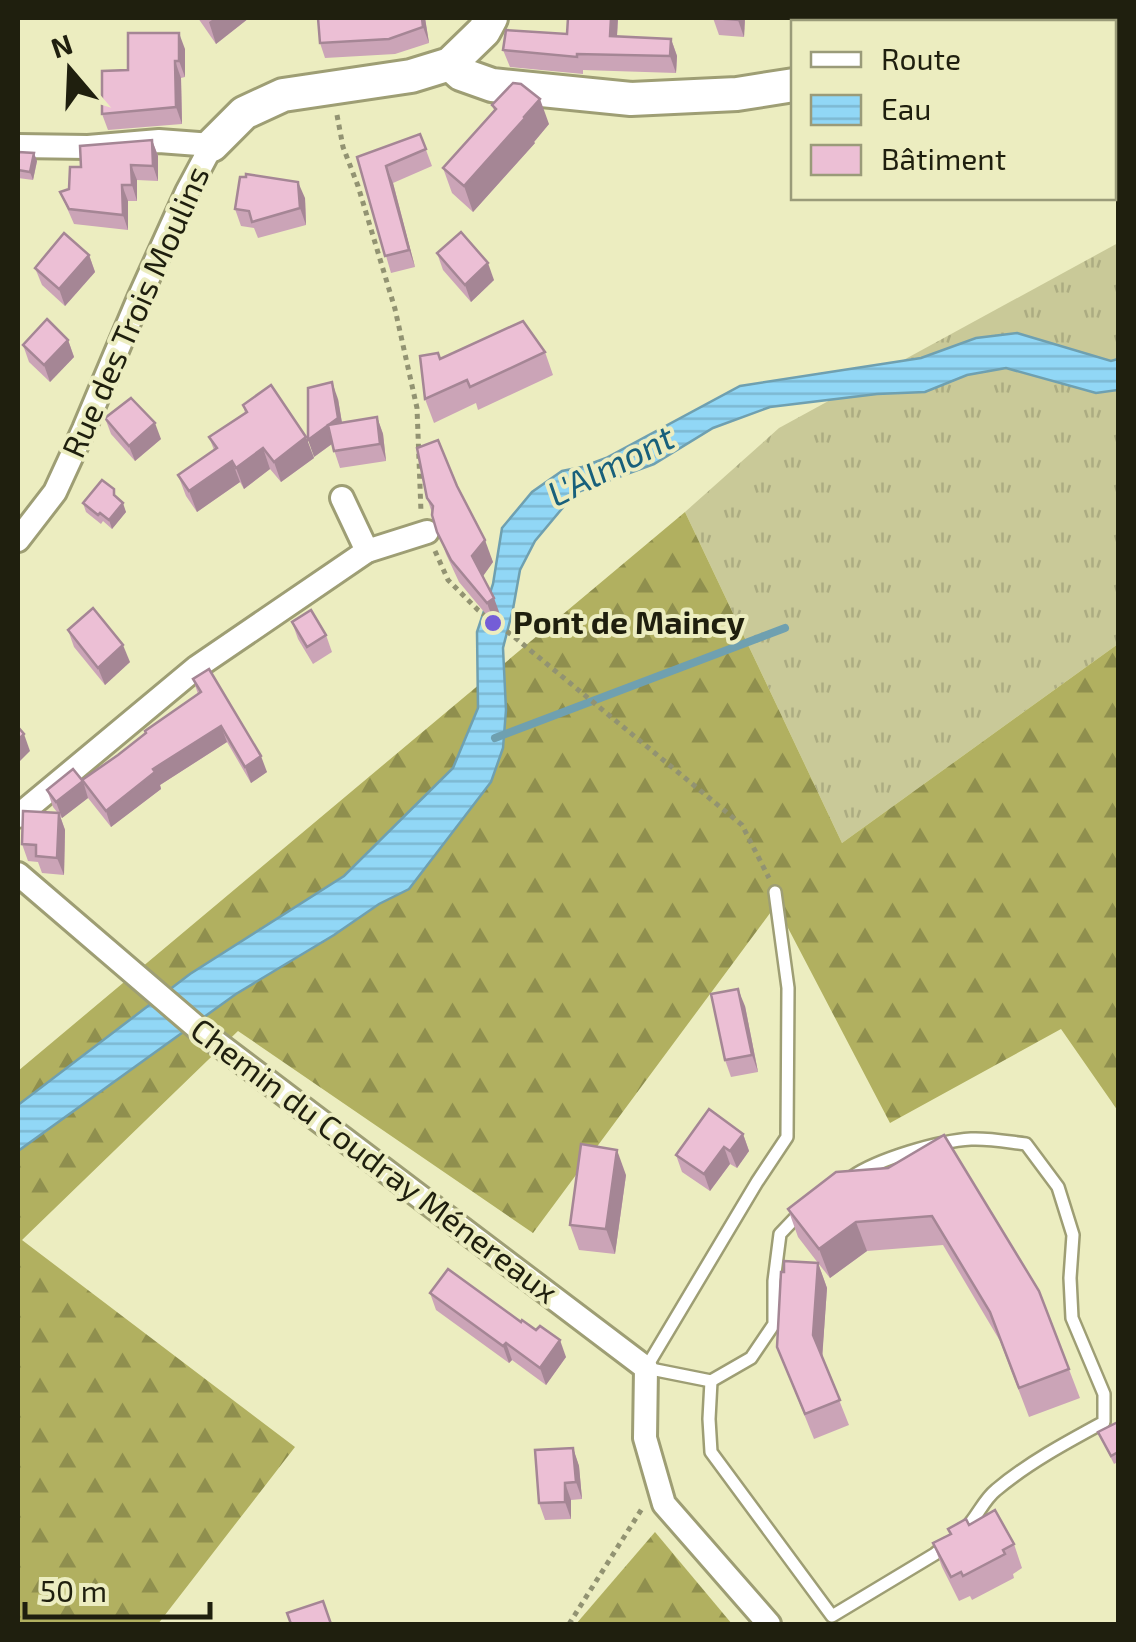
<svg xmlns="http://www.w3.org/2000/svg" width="1136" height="1642" font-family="'Exo 2',sans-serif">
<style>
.grass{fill:url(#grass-tufts)}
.forest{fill:url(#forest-firs)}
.water{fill:url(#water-rules);stroke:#6fa0b0;stroke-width:2.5}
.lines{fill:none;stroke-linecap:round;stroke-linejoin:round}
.stream{stroke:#6fa0b0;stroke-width:8}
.lane-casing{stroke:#9e9e74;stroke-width:16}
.street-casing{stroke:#9e9e74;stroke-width:28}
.secondary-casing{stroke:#9e9e74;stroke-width:38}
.path{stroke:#929372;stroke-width:5;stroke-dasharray:5 5;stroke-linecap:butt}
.lane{stroke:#fff;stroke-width:11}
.street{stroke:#fff;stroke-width:22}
.secondary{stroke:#fff;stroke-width:32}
.wall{fill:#cba4b7}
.shaded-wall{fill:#a58695}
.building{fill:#ecbfd5;stroke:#a58695;stroke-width:2.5}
.poi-dot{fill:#745dd7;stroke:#ecedc0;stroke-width:4}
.labels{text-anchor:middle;stroke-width:8;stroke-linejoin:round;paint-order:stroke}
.street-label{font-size:32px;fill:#1f1f0e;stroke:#ecedc0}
.poi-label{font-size:32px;font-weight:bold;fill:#1f1f0e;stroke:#ecedc0;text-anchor:start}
.water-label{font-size:35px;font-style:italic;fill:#18607b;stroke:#ecedc0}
</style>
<defs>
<pattern id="grass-tufts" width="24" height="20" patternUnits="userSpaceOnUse" patternTransform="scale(2.5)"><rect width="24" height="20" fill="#c9c998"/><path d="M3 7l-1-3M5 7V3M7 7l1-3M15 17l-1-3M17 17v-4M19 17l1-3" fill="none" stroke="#acac82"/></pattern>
<pattern id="forest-firs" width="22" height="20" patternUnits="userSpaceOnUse" patternTransform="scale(2.5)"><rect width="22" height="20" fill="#b1b060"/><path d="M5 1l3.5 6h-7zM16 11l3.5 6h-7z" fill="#8f8f4e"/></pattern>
<pattern id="water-rules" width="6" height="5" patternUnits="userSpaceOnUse" patternTransform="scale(2.5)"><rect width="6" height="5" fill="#91d7f6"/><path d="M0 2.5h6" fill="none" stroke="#7db8d2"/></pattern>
</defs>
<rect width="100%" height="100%" fill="#ecedc0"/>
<path class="grass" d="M1118,243V644L842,843L685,512L779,428Z"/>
<g class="forest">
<path d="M685,512L842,843L1118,644V1111L1061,1029L890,1123L776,905L533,1233L238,1031L22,1240L295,1447L158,1624H18V1071Z"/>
<path d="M655,1532L732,1624H576Z"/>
</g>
<path class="water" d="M1017,333L1111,361L1118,359V390L1096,393L1006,368L967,375L925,392L877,394L770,407L713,428L654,464L575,493L535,541L520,570L513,609L503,648L506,710L503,748L491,782L409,889L379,904L334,935L236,994L18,1151V1105L190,974L344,876L453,768L478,708L477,632L493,584L502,528L532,492L562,471L582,467L606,458L740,386L921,358L976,338Z"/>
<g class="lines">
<path class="stream" d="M495,738L785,628"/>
<g class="lane-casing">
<g id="lane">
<path d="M775,892L788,988L787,1137L757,1182L646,1368L711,1381L751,1358L774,1324V1281L780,1234L800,1213"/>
<path d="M852,1177C878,1159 939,1141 971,1139C989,1138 1009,1142 1026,1144L1058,1187L1073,1235L1070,1278L1072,1318L1104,1394V1422C1067,1442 1028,1463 996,1490C982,1501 976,1521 961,1533"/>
<path d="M711,1381L709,1419L711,1452L832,1616L935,1554L947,1544"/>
</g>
</g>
<g class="street-casing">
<g id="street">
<path d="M18,146L88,147L159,141L212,145L187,192L140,296L84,429L55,492L18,540"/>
<path d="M342,498L367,551"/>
<path d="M18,816L197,667L367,551L427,532"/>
<path d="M18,874L201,1031L646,1368L645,1438L664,1504L769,1624"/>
</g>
</g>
<g class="secondary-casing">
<g id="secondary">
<path d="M1113,18L1118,22"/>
<path d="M921,22L926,18"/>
<path d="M450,64L461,74L492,85L631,99L737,94L794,85"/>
<path d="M212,145L244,113L283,95L411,76L450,64L484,31L491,18"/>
</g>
</g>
<g class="path">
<path d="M337,115L343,147L358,186L395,309L417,408L421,512"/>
<path d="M435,551L448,580L478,610L513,636L742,825L769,878"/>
<path d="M569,1624L643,1507"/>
</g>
<use href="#lane" class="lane"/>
<use href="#street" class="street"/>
<use href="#secondary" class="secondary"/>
</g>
<g class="wall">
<path d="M198,18H249L216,44Z"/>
<path d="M318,18H425L429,43L395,54L325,58L320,43Z"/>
<path d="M618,18L617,36L671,39L677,56L676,73L583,70V74L510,67L503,50L567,34Z"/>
<path d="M713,18H745L744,37L719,35Z"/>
<path d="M185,49V77L181,78L182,124L108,130L102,114L128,70Z"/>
<path d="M492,105L549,124L534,142L535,143L473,212L452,193L443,168L494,110Z"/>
<path d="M420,134L432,166L393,183L415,267L391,273L357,157Z"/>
<path d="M152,140L158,156V181L137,180V201H128V230L74,224L60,192L69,189L81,167Z"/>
<path d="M18,152L37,161L33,180L18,178Z"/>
<path d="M305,198L306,225L258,238L254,228L241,226L235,209Z"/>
<path d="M437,253L494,280L471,302L443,270Z"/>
<path d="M89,255L95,272L65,306L42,285L35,268Z"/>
<path d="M68,340L74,357L50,382L29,362L23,345Z"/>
<path d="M545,352L553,375L478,410L476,403L434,423L425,399L440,359Z"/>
<path d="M338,399L342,423L377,417L383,434L386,461L340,468L332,444L314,457Z"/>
<path d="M243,405L306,437L314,458L281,482L270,469L244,489L240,482L197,512L186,496L178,475L214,450L209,437L245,413Z"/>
<path d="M105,418L161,439L135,461L111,434Z"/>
<path d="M457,486L493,562L483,576L502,620L495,625L459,582L446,554L427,498Z"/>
<path d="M117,497L126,512L112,529L103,521L101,524L86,512L83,503Z"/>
<path d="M292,622L326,635L332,652L313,664L298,639Z"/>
<path d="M68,630L130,662L105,685L74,647Z"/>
<path d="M193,679L267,772L251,783L227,742L160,785L161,789L111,827L88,798L62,818L60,816L65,830L64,875L42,873L38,862L28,861L22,844L57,812L53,807L47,790L82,780L118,755L198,694Z"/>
<path d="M745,1006L758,1072L731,1077L725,1060Z"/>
<path d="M743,1134L749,1151L737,1168L730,1164L710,1191L682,1172L676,1155Z"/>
<path d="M888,1168L1039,1291L1080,1398L1029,1417L1000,1341L943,1245L867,1251L830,1278L818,1263L827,1288L822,1357L849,1425L814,1439L777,1347L818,1263L798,1237L788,1209Z"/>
<path d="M626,1175L615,1254L579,1250L570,1225Z"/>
<path d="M430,1293L566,1357L546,1385L512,1360L509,1363L436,1310Z"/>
<path d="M1118,1422V1462L1114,1464L1098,1432Z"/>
<path d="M573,1448L579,1466L582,1499L571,1500V1519L545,1520L539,1503Z"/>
<path d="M969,1525L1014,1544L1022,1568L1013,1574L1014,1578L972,1600L970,1596L959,1601L942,1567L933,1543Z"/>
</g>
<g class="shaded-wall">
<path d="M215,18H249L216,44L209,22Z"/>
<path d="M422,18H425L429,43L423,27Z"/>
<path d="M611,18H618L616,52L610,36Z"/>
<path d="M738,18H745L744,37L738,20Z"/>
<path d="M179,33L185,49V77L179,61Z"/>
<path d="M671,39L677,56L676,73L670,56Z"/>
<path d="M175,61L181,78L182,124L176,107Z"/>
<path d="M540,99L549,124L534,142L535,143L473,212L464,186Z"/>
<path d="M152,140L158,156V181L153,166Z"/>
<path d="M34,153L37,161L33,180L30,172Z"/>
<path d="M131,165L137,180V201L132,185Z"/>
<path d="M386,166L393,183L415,267L409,250Z"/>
<path d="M298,182L305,198L306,225L300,208Z"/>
<path d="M122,185L128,201V230L123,215Z"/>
<path d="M89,255L95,272L65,306L59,289Z"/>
<path d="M488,263L494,280L471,302L465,285Z"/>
<path d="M68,340L74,357L50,382L44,365Z"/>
<path d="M332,382L338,399L344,435L314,457L308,440Z"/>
<path d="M377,417L383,434L386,461L380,444Z"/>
<path d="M155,423L161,439L135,461L129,446Z"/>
<path d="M306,437L314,458L281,482L274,462Z"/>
<path d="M263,448L270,469L244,489L236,468Z"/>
<path d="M232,461L240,482L197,512L189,491Z"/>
<path d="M123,503L126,512L112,529L109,520Z"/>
<path d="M485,540L493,562L481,579L472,556Z"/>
<path d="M494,598L502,620L495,625L487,603Z"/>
<path d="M123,645L130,662L105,685L98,668Z"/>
<path d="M221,726L227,742L160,785L161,789L111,827L106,811L153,769Z"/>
<path d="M24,734L30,751L18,763V740Z"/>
<path d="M261,756L267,772L251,783L245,767Z"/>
<path d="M83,781L88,798L62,818L56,802Z"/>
<path d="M59,813L65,830L64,875L57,858Z"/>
<path d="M738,989L745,1006L758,1072L752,1055Z"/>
<path d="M743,1134L749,1151L737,1168L730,1151Z"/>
<path d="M724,1147L730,1164L710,1191L704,1174Z"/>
<path d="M617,1150L626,1175L615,1254L606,1229Z"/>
<path d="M856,1222L867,1251L830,1278L819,1249Z"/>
<path d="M818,1263L827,1288L822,1360L813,1335Z"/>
<path d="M560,1340L566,1357L546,1385L540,1368Z"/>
<path d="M506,1343L512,1360L509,1363L503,1346Z"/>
<path d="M573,1448L579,1466L582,1499L576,1482Z"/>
<path d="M565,1483L571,1500V1519L565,1502Z"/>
</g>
<g class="building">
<path d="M318,18H422L423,27L389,39L320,43Z"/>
<path d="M568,18H611L610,36L671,39L670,56L577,54V57L503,50L506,30L567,34Z"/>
<path d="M713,18H738V20Z"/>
<path d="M128,33H179V61H175L176,107L102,114V71L128,70Z"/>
<path d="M513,83L521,84L540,99L524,117L525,118L464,186L443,168L496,109L492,105Z"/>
<path d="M420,134L426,149L386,166L409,250L385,256L357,157Z"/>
<path d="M152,140L153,166L131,165L132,185H122L123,215L69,209L60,192L69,189L70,167H81L80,146Z"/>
<path d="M18,152L34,153L30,172L18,170Z"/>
<path d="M246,174L298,182L300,208L252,222L249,211L235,209L240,177H246Z"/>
<path d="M461,232L488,263L465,285L437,253Z"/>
<path d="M64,233L89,255L59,289L35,268Z"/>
<path d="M47,319L68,340L44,365L23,345Z"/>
<path d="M523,321L545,352L470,387L467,380L425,399L420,356L438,353L440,359Z"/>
<path d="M332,382L338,418L308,440V388Z"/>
<path d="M271,385L306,437L274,462L263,448L236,468L232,461L189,491L178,475L217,448L209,437L247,412L243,405Z"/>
<path d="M131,398L155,423L129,446L105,418Z"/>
<path d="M377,417L380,444L334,451L328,425Z"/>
<path d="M438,440L457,486L485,540L472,556L494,598L487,603L451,560L437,532L432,515L433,506L427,498L417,448Z"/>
<path d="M102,480L114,489V495L123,503L109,520L100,513L98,515L83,503Z"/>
<path d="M93,608L123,645L98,668L68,630Z"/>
<path d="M311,610L326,635L307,647L292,622Z"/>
<path d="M209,669L261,756L245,767L221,726L153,769L155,772L106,811L83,781L56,802L47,790L73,769L82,780L118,755L146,733L145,731L201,692L193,679Z"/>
<path d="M18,727L24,734L18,740Z"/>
<path d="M23,811L59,813L57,858L36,856V845L22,844Z"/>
<path d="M738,989L752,1055L725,1060L711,994Z"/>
<path d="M709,1109L743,1134L730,1151L724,1147L704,1174L676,1155Z"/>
<path d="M944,1135L1039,1291L1069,1369L1019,1388L990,1312L932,1216L856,1222L819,1249L788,1209L836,1172L888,1168Z"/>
<path d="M581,1144L617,1150L606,1229L570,1225Z"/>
<path d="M784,1261L818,1263L813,1335L840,1400L805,1414L777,1347L781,1272H784Z"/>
<path d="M448,1269L521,1322L522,1320L536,1330L540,1326L560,1340L540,1368L506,1343L503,1346L430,1293Z"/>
<path d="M1118,1422V1452L1111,1456L1098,1432Z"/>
<path d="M573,1448L576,1482L565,1483V1502L539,1503L535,1450Z"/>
<path d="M995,1510L1014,1544L1003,1550L1005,1554L963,1576L961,1572L951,1577L933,1543L951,1534L948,1529L966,1519L969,1525Z"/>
<path d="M323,1601L331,1624H291L287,1613Z"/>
</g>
<circle class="poi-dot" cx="493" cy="623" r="10"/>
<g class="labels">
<g class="street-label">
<text transform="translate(136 312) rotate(-66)" y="11">Rue des Trois Moulins</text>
<text transform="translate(374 1161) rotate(37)" y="11">Chemin du Coudray Ménereaux</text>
</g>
<g class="poi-label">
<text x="513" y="634">Pont de Maincy</text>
</g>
<g class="water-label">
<text transform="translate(611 466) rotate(-27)" y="12">L'Almont</text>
</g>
</g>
<rect width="1136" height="1642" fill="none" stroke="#1f1f0e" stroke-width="40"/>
<rect x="791" y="20" width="325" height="180" fill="#ecedc0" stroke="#9a9b79" stroke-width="2.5"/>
<rect x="811" y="52" width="50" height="15" fill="#ffffff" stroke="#9a9b79" stroke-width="2.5"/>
<text x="881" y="70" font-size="30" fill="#1f1f0e">Route</text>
<rect x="811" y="95" width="50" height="30" fill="url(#water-rules)" stroke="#9a9b79" stroke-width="2.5"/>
<text x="881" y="120" font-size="30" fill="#1f1f0e">Eau</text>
<rect x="811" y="145" width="50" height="30" fill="#ecbfd5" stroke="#9a9b79" stroke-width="2.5"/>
<text x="881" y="170" font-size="30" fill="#1f1f0e">Bâtiment</text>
<g transform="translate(70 70) rotate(341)" stroke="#ecedc0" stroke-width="8" paint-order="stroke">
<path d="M0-8L18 38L0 25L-18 38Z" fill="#1f1f0e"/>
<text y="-15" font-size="28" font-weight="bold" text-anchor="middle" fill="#1f1f0e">N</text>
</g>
<path d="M25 1602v15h185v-15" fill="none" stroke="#1f1f0e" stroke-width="5"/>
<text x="40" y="1602" font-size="30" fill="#1f1f0e" stroke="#ecedc0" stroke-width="8" paint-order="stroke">50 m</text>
</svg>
